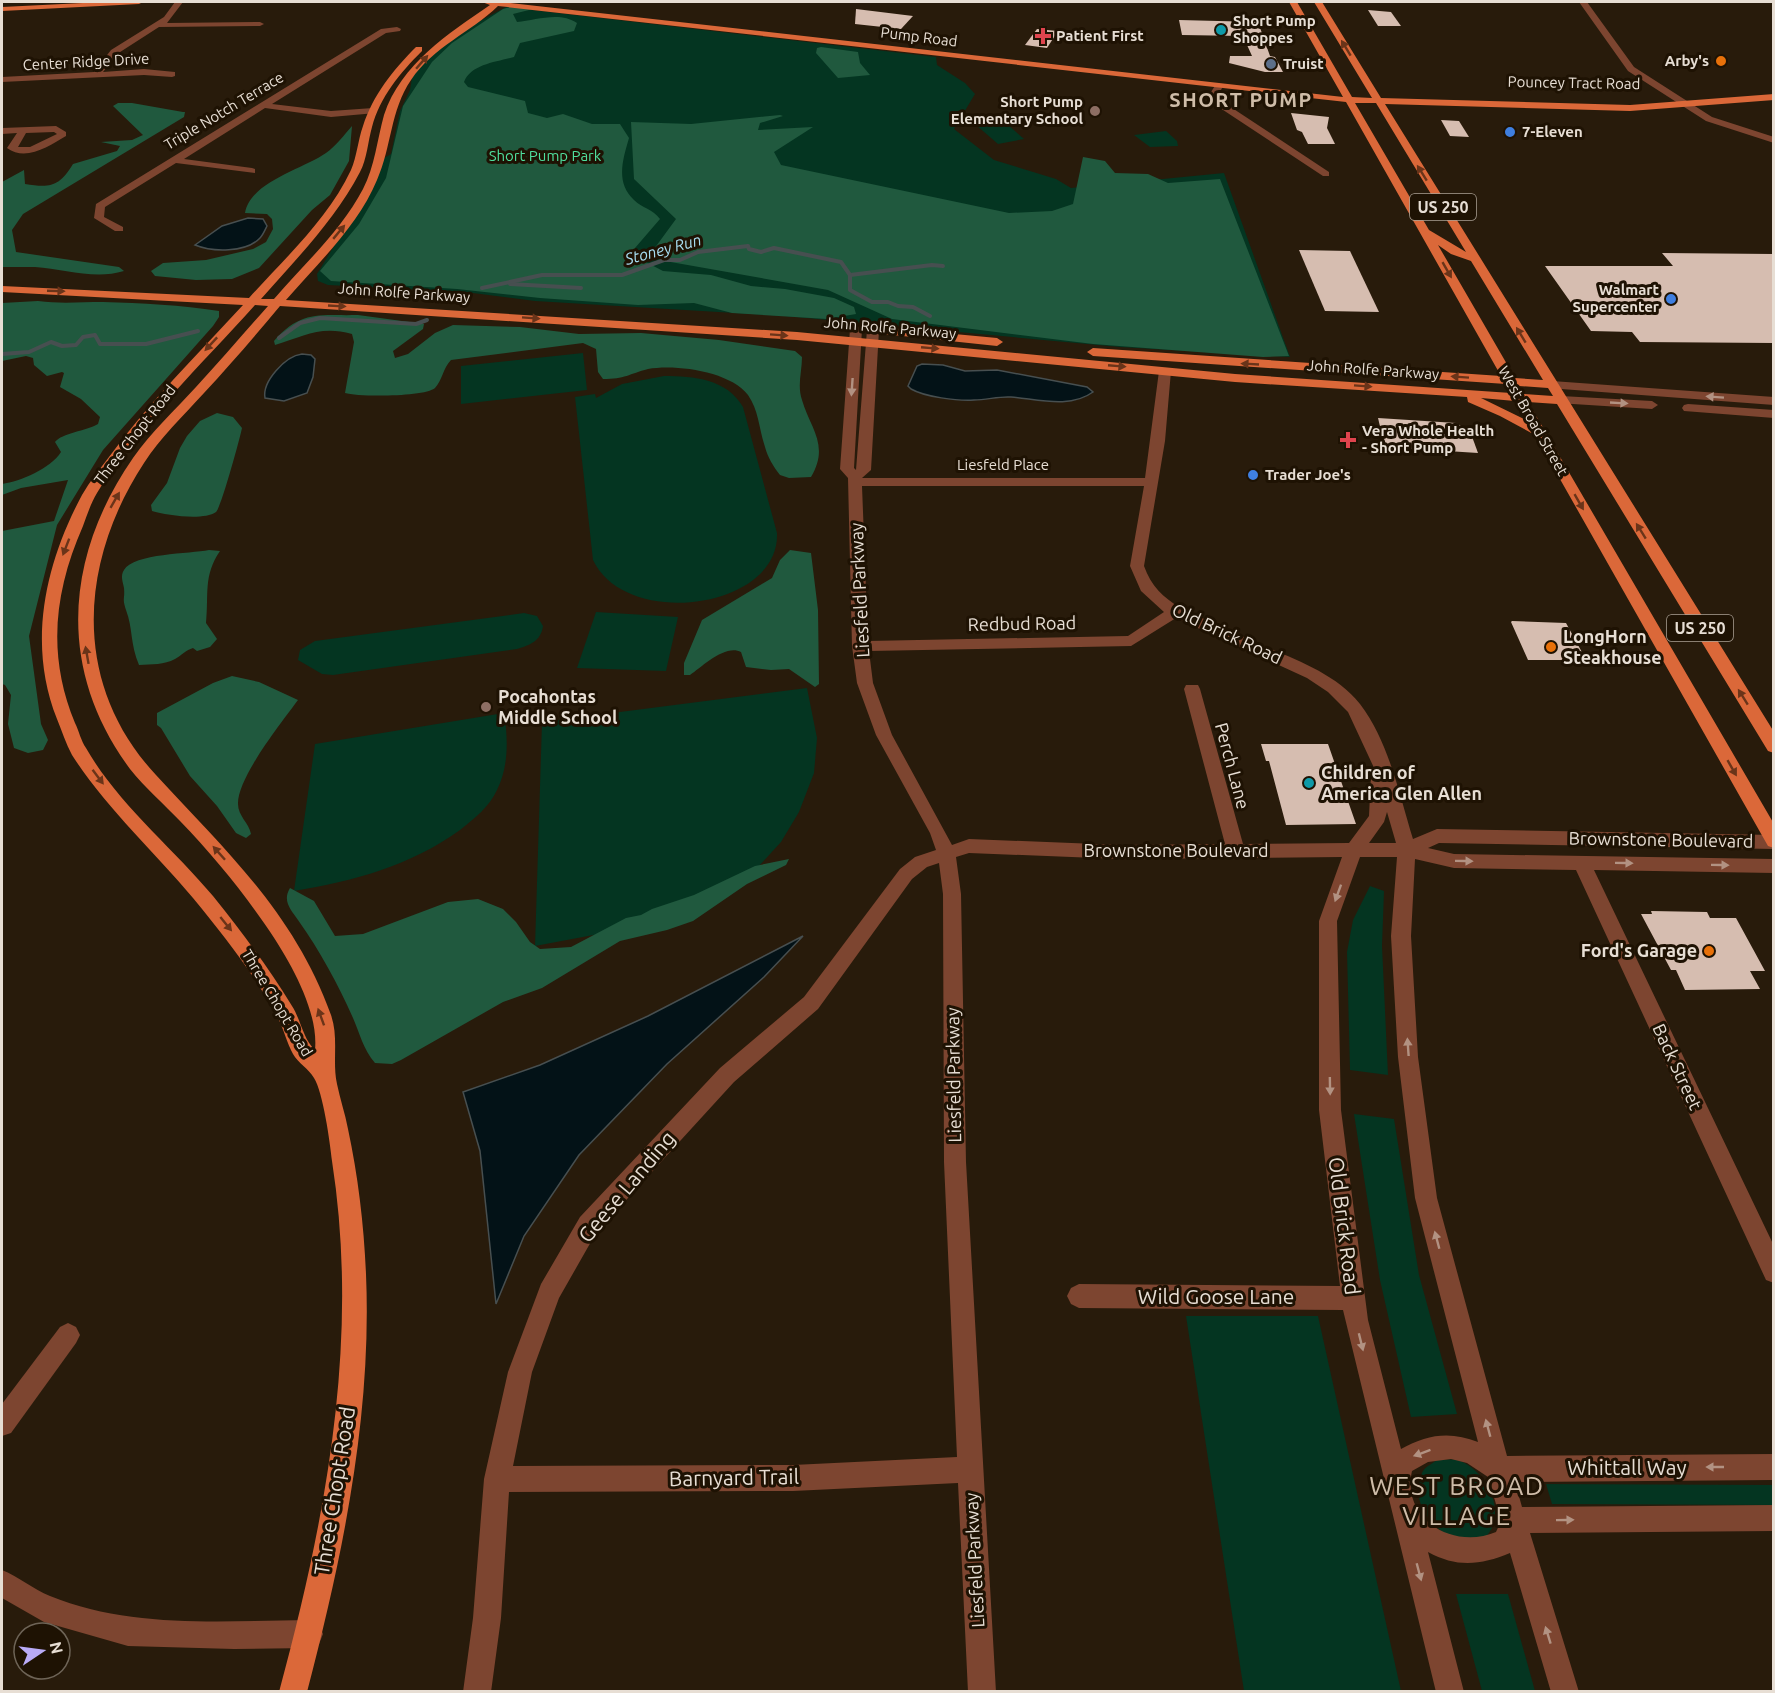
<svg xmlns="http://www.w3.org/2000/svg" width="1775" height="1693" font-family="Ubuntu,sans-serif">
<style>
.green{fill:#043521}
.forest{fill:#20593e}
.water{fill:#031217;stroke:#474f50;stroke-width:1.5}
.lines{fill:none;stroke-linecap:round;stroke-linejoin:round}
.stream{stroke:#474f50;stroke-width:4}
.building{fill:#d6bdb0}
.minor{fill:#7d4530;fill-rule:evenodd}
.major{fill:#db6839;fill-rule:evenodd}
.oneway{fill:#6a3419}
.oneway2{fill:#b29282}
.culture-dot{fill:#0f9aa8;stroke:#1e1203;stroke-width:2}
.health-dot{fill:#e0444e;stroke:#1e1203;stroke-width:2}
.food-dot{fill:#e8710a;stroke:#1e1203;stroke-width:2}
.service-dot{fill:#5c6f8a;stroke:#1e1203;stroke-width:2}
.education-dot{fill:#8d6e63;stroke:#1e1203;stroke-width:2}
.shop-dot{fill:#3f7fe0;stroke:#1e1203;stroke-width:2}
.labels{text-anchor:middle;stroke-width:6;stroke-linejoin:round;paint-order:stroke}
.far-poi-label{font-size:15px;font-weight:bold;fill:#e7ded4;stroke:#1e1203;text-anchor:start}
.far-street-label{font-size:15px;fill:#e7ded4;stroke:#1e1203}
.far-park-label{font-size:15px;fill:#4fdf9e;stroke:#1e1203}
.shield{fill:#1e1203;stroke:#aba195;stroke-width:1.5}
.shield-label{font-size:16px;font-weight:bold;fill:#e7ded4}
.far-water-label{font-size:16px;font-style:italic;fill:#a8def2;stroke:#1e1203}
.street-label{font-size:18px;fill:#e7ded4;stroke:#1e1203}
.poi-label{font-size:18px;font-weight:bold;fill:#e7ded4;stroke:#1e1203;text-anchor:start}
.far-district-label{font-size:20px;font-weight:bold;letter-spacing:1.5px;fill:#cebca8;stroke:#1e1203}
.near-street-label{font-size:21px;fill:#e7ded4;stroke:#1e1203}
.near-quarter-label{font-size:26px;letter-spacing:1.5px;fill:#cebca8;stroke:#1e1203}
</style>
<rect width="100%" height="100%" fill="#281b0b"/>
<g class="green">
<path d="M506,7L936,57L937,65L965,83L975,94L954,129L994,160L1056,179L1071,188L1224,173L1290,357L1120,347L785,316L535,301L465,292L328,285L318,281L317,274L356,210L379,161L391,154L400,111L410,90L413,72L441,42Z"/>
<path d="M999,122L1006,123L1024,139L998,144L976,125Z"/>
<path d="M1166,131L1177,141L1178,146L1150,147L1134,135Z"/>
<path d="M583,353L587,390L461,404V366Z"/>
<path d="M664,376C694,376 727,379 743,407L777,533C780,609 626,630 593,560L575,397L595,394L596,398L622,384Z"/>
<path d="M596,612L678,617L666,671L577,668Z"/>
<path d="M524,613L537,616L543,626C541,641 530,645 517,649L333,675L322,674L298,660L300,650L315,641Z"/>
<path d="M807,688L817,738L814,773L799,812L781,842L749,877L636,927L535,946L542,722Z"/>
<path d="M504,713C508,738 509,766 497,790C490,806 474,819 460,830C410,866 354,881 294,891L315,744Z"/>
<path d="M1370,886L1384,891L1382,946L1388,1075L1350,1070L1347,952L1353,920Z"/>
<path d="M1354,1114L1394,1119L1419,1275L1457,1414L1411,1417L1380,1280Z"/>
<path d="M1186,1316H1318L1401,1691H1244Z"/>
<path d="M1438,1459C1444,1460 1451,1459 1457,1460C1481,1467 1500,1498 1494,1522C1480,1574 1397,1515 1423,1471C1426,1466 1434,1463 1438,1459Z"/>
<path d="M1546,1484L1773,1485V1505L1552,1504Z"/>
<path d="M1456,1594H1508L1535,1691H1482Z"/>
</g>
<g class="forest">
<path d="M510,7L533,9L513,14L517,22C536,20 560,11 577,23L574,31L520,43L514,57C497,62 471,64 464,82L468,87L525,101L528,113L547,118L563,114L592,124H620L629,138C623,159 615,183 634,200C642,208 653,209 660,219L635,248L638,258L663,271L711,275L751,286L785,289L834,298L854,307L856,314L827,319L732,313L694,303L638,305L540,298L457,289L331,281L320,271L359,224L386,178L403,106L432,62L452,43L503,9Z"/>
<path d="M821,47L858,52L860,63L870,75L838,78L816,53L817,48Z"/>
<path d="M118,103H132L183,112H185L184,117L23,214L12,230L16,252L119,267L124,271C95,280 64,269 35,267C24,267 13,267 2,267V182L24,170L25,184C50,188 59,187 73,164L117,151L120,146L101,142L132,140L143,135L113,106Z"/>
<path d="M780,115L783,116L760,123L758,130L813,127L774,152L781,165L1009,213L1052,211L1073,204L1083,157L1105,161L1115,173L1148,174L1168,183L1220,179L1289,356L1263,357L1093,344L892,319L828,290L665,261L654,249L676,219L634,179L631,122L691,124Z"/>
<path d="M352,126L349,161L330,195L312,210L259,268L232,279L196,280L155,276L151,271L163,263L206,260L253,249L266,242L273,229L272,219L267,214L245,213C250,182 303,169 326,153C336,146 344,135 352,126Z"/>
<path d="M38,301C60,304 81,302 103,302C142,303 181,305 219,311V317L213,326L103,450L57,525L29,636L41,724L48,740L43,750L28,753L14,748L8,724L11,695L5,685L2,684V531L54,521L68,480L21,488L2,495V484C21,481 50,469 61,452L55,442C62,433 86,431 98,424L100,417L81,399L60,387L64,373L62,372L47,376L34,365L33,358L26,356L2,361V303Z"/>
<path d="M358,315L424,324L423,329L393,351L395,358L408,354L435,333L453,325L520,327L579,334L641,333L719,340L795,351L802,357C802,372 797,385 802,400C810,428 830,445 811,477L789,478L780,475C773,466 768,458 765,447C759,429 759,411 748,395C730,371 675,364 648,369C629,374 625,379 603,379L598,372L596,349L583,343L451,360C443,368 442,381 435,388C425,397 358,397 345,393L354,342L352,334C321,325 304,336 275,345L274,341C301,310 320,316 358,315Z"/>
<path d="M217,413L233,417L242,428C240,438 221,508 216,512C203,521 166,515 152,511L151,505L167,483L180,448L187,436L200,421Z"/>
<path d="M209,550L220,551C203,576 209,594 206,623L217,639L210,647L197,651L193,648C186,650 182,655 175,659C164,665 152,664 139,665C130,644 133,628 126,610C122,597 125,600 124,588C123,582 120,576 124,570C134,553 190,554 209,550Z"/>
<path d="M790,550L811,553L818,610L819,684L815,687L789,669L771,670L746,667L741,652C725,644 702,667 690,675H684V663L702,620L772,578L780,560Z"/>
<path d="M232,676L259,682L298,700C282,722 237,778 238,804C238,816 249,823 251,834L246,838L236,833L217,806L190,776L161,728L157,725V713L213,683Z"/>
<path d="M789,859L786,865L747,884L693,921L667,930L620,941L542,988L503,1002L401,1060L392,1064L375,1063C363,1049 360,1034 353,1018C338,984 320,951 298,920C291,910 282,901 290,888L314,901L335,936L363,934L448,902L478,899L503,909L516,922L530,942L540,949L571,947L626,918L641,915L652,909L694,895L755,866Z"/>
</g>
<g class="water">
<path d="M248,218L263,219L267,226C265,230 263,235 260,238C246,253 212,252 195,245L222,226Z"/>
<path d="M302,354L311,355L315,359L313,377L307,393L284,401L265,398C262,382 285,356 302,354Z"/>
<path d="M922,364L943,365L965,371L997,370L1087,387L1093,392C1070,409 1037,399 1011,397C999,396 987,400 974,400C957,401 925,397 911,389L908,386L917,366Z"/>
<path d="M803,936L764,977L667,1064L579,1155L524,1236L496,1304L480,1151L463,1092L540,1065L648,1016Z"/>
</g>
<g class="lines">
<g class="stream">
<path d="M850,275L932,265L943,266"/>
<path d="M510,284L581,288"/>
<path d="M482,288L542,275H622L664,260H680L698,252L748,246L749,249L761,252L774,248L841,262L850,275V290L872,302H888L898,306L913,307L930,316"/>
<path d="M279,338L300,323L320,318L416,324L427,320"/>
<path d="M2,354L29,352L51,342L62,346L76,345L83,337L95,335L100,344H146L198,331"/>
</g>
</g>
<g class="building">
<path d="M856,9L913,16L901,29L855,24Z"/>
<path d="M1368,10L1391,12L1401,26H1378Z"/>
<path d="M1179,20L1258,22L1270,56L1275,57L1283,72H1265L1229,63L1230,56H1252L1243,36L1182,35Z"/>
<path d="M1037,29L1058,31L1047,48L1025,45Z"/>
<path d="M1291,113L1329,117L1327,128L1335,144H1308L1302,132L1297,130Z"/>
<path d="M1441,120L1459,121L1469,137L1450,136Z"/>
<path d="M1299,250L1350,251L1379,312L1325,311Z"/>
<path d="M1662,253L1773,254V343L1640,342L1632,332L1591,331L1545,266H1673Z"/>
<path d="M1378,418L1456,423L1470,431L1478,453L1385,447Z"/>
<path d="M1512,621L1566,623L1584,656H1566L1567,659L1563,660H1528L1511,622Z"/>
<path d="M1261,744H1328L1356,824L1286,825L1269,761H1266Z"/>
<path d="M1651,911L1707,912L1710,918H1736L1765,971H1750L1760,989L1685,990L1676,970H1671L1641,914H1652Z"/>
</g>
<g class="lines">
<g class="minor">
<path d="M175,2H183L167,23L260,22L264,24L260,26L159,27L117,54L103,72L144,69L175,72V76L172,77L144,75L2,82V77L94,72L111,50L164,17Z"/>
<path d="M1579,2H1587L1634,67L1712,117L1774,137V143L1706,121L1628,71Z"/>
<path d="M397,27L401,29L400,31L386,33L272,104L331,111L373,108L376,109V113L331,117L265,108L184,159L252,168L255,169V173L176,163L105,207L104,217L123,227V231H115L94,218L96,204L381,29Z"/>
<path d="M1219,83L1223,86L1217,98L1329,172V176H1323L1211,102L1208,97L1216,84Z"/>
<path d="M56,126L66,132V136C49,146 26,162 7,148L17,133L2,134V128ZM54,132L57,134L30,147H18L26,133Z"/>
<path d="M856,325L862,329L854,468L856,470L867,330L873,326L879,330L871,470L862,478H1145L1159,371L1161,368H1169L1171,371L1165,441L1144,566C1151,586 1163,597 1180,608C1208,621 1236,633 1264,646C1298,661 1336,674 1360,704C1389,742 1399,794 1413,839L1437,829L1774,835V849L1439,843L1428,848L1454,854L1774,859V873L1594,870L1774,1246V1283L1766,1280L1576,870L1454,868L1415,859L1411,936L1418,1057L1437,1198L1507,1456L1774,1454V1480L1515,1482L1522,1507L1774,1505V1531L1530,1533L1579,1692H1551L1510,1553C1481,1565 1457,1568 1428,1552L1464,1692H1436L1343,1310L1079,1308L1071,1304L1067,1296L1071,1288L1079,1284L1340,1286L1319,1110V921L1342,857L1121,859L969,853L956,857L961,894L966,1162L996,1692H968L958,1483L793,1491L509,1492L501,1618L491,1692H463L473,1618L484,1479L508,1372L541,1284L580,1217L720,1068L804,997L900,869L915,857L936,850L930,833L876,735L857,683L852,646L848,478L840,469L850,329ZM862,486H1144L1130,566L1141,591L1164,612L1128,636L868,641ZM1176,618L1307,678L1328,692L1348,712L1375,770L1371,775L1369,816L1349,843L1243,844L1200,689L1198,685H1186L1184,689L1225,844L1121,845L969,839L952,845L892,735L873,683L869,651L1131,646ZM1387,812L1396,843H1369L1384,822ZM1360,857H1397L1391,936L1398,1057L1415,1198L1478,1442C1451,1431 1427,1434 1401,1449L1368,1320L1341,1110L1337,921ZM939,863L943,894L944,1162L957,1457L793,1465L513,1466L532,1372L559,1298L596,1233L734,1082L818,1009L912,879L927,867ZM1451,1459L1467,1463L1488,1477L1501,1521L1496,1532C1454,1550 1401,1520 1412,1471L1428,1462Z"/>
<path d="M1552,381L1774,397V405L1548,388L1546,385L1548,382Z"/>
<path d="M1561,396L1652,401L1658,405L1652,409L1557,403L1555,400Z"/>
<path d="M1688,404L1774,410V418L1684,411L1682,408L1684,405Z"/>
<path d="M68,1323L76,1327L80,1335L76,1343L11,1433L2,1436V1404L60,1327Z"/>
<path d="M2,1570C19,1577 33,1589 50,1596C131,1629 223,1621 309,1620L319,1624L323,1634L319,1644L309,1648L234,1649L128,1646L44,1622L2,1598Z"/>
</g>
<g class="major">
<path d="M103,2H143L139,4L2,11V7Z"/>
<path d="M482,2H502L1343,97L1289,2H1297L1352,97L1372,98L1314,2H1322L1381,98L1630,105L1774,94V100L1630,111L1385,104L1774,732V753L1768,751L1557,404L1528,402L1774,824V848L1768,846L1535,435L1500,416L1468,402L1467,397L1235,382L797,340L280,306C255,336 230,365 204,393C183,416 160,438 144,463C79,562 71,684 156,775C227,852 294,913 331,1015C339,1038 332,1061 337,1084C340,1099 345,1113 348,1129C358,1176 364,1225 366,1274C372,1415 343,1555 307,1692H279C326,1518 360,1341 332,1161C330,1142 323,1092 314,1078C309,1069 298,1063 293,1054C287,1043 284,1030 278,1018C255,975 224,936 193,898C153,850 106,808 72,755C66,744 62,731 57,719C27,644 45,564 82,495C90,481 100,469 109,457C149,402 198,354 243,305L2,292V286L249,298C285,258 328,219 351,170C357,156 358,140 363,126C373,95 393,70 416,47H422V51C400,73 380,97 372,127C368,141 367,159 360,172C335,220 297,258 261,299H274C304,264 341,231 363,189C375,166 377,140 384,115C401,64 448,34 490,5ZM498,6L1346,102L1501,376L1093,348L1087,352L1093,356L1506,384L1511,393L1235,374L797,332L286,300C318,263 358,226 377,180C392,146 390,111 411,80C434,46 470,33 498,6ZM1355,103H1376L1466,252L1429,230ZM1438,245L1451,254L1471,261L1543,380L1515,378ZM255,305L268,306C244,333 221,360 196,387C175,410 151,432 133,458C64,558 57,670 130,769C145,788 164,804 180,821C211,853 239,887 264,923C287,956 319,1009 315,1050C303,1039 301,1020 292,1006C268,967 242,932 213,896C172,847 118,804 86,748C81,741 79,731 75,723C47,655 54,592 83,526C87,515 91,503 97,493C137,426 203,363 255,305ZM1519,386L1548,388L1553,396L1524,394ZM1481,398L1515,401L1526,420Z"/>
<path d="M869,326L997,338L1003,342L997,346L865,332V328Z"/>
</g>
</g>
<defs><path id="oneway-solid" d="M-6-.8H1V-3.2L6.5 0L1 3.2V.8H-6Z" transform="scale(1.5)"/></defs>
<g class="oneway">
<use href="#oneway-solid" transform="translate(1346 48) rotate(-121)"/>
<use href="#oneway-solid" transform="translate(422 62) rotate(-49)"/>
<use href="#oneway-solid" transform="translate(1422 173) rotate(-122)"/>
<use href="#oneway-solid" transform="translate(339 232) rotate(-50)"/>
<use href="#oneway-solid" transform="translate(1447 270) rotate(60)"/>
<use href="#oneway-solid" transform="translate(56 291) rotate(2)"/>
<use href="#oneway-solid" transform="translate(337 306) rotate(3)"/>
<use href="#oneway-solid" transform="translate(531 318) rotate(4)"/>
<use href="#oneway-solid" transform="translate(779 335) rotate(4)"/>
<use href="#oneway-solid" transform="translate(1521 335) rotate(-121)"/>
<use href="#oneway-solid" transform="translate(211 344) rotate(133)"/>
<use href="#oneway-solid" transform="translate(930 348) rotate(5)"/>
<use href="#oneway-solid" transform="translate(1250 364) rotate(-177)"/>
<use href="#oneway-solid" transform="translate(1117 366) rotate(5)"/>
<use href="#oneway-solid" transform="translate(1460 377) rotate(-176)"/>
<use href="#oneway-solid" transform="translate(1363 386) rotate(4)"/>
<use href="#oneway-solid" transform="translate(115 500) rotate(-60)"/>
<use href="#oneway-solid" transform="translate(1579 502) rotate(60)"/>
<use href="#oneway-solid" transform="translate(1641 531) rotate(-122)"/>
<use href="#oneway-solid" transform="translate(66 547) rotate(111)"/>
<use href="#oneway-solid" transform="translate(87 655) rotate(-100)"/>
<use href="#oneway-solid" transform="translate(1743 697) rotate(-122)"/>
<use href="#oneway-solid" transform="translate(1732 768) rotate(60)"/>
<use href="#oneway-solid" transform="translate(98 777) rotate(53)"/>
<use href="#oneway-solid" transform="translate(219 853) rotate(-132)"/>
<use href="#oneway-solid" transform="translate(226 924) rotate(51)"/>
<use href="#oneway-solid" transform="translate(321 1017) rotate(-110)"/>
</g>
<g class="oneway2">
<use href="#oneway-solid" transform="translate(852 387) rotate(94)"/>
<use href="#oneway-solid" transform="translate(1715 397) rotate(-176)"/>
<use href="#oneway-solid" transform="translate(1619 403) rotate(3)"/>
<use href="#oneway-solid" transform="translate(1464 861) rotate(1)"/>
<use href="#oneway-solid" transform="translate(1624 863) rotate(1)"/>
<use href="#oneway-solid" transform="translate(1720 865) rotate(1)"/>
<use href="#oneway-solid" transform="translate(1338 893) rotate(110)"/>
<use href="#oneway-solid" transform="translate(1408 1047) rotate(-94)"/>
<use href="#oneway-solid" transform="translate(1330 1086) rotate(89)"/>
<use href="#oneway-solid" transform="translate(1437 1240) rotate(-105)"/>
<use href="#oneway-solid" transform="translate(1361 1342) rotate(76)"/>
<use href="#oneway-solid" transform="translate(1488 1428) rotate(-105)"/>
<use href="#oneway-solid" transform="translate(1422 1453) rotate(160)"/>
<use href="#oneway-solid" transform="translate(1715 1467) rotate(180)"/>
<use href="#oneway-solid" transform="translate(1565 1520) rotate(-1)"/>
<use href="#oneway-solid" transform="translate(1419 1572) rotate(75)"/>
<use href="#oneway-solid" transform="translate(1548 1635) rotate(-107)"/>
</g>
<g class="culture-dot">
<circle cx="1221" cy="30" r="6"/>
<circle cx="1309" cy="783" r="6"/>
</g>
<g class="health-dot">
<path d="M1040 27h6v6h6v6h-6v6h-6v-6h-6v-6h6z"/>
<path d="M1345 431h6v6h6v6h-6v6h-6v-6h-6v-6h6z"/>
</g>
<g class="food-dot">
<circle cx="1721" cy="61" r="6"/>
<circle cx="1551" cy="647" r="6"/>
<circle cx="1709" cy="951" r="6"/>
</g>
<circle class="service-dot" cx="1271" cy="64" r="6"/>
<g class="education-dot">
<circle cx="1095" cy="111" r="6"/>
<circle cx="486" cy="707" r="6"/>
</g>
<g class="shop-dot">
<circle cx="1510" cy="132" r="6"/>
<circle cx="1671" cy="299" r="6"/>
<circle cx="1253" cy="475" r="6"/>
</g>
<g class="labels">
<g class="far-poi-label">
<text x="1233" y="26">Short Pump<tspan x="1233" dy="17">Shoppes</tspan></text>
<text x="1056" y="41">Patient First</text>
<text x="1709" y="66" text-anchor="end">Arby's</text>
<text x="1283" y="69">Truist</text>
<text x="1083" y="107" text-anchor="end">Short Pump<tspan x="1083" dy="17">Elementary School</tspan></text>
<text x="1522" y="137">7-Eleven</text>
<text x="1659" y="295" text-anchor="end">Walmart<tspan x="1659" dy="17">Supercenter</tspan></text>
<text x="1362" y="436">Vera Whole Health<tspan x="1362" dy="17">- Short Pump</tspan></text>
<text x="1265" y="480">Trader Joe's</text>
</g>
<g class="far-street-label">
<text transform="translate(919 37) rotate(7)" y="5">Pump Road</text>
<text transform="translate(86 62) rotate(-3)" y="5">Center Ridge Drive</text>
<text transform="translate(1574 83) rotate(1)" y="5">Pouncey Tract Road</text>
<text transform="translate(224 111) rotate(-31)" y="5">Triple Notch Terrace</text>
<text transform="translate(404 293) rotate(4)" y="5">John Rolfe Parkway</text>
<text transform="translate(890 328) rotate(5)" y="5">John Rolfe Parkway</text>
<text transform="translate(1373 370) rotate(4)" y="5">John Rolfe Parkway</text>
<text transform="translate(1533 421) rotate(60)" y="5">West Broad Street</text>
<text transform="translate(135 435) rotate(-52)" y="5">Three Chopt Road</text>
<text x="1003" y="470">Liesfeld Place</text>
<text transform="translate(277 1003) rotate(59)" y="5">Three Chopt Road</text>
</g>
<g class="far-park-label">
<text x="545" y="161">Short Pump Park</text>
</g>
<g class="shield">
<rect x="1410" y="194" width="66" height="26" rx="4.5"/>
<rect x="1667" y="615" width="66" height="26" rx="4.5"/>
</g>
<g class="shield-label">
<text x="1443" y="213">US 250</text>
<text x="1700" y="634">US 250</text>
</g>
<g class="far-water-label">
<text transform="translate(663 249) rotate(-15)" y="6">Stoney Run</text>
</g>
<g class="street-label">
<text transform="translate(860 590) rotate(-93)" y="6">Liesfeld Parkway</text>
<text transform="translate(1022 624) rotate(-1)" y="6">Redbud Road</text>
<text transform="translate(1227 634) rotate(25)" y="6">Old Brick Road</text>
<text transform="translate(1232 766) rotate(75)" y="6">Perch Lane</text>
<text transform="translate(1661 840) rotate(1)" y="6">Brownstone Boulevard</text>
<text x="1176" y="857">Brownstone Boulevard</text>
<text transform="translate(1677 1067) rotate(65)" y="6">Back Street</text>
<text transform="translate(954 1075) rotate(-91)" y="6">Liesfeld Parkway</text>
<text transform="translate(975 1560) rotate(-93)" y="6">Liesfeld Parkway</text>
</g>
<g class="poi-label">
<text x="1563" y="643">LongHorn<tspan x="1563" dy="21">Steakhouse</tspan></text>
<text x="498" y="703">Pocahontas<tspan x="498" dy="21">Middle School</tspan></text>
<text x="1321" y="779">Children of<tspan x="1321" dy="21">America Glen Allen</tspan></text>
<text x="1697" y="957" text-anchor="end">Ford's Garage</text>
</g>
<g class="far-district-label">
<text x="1241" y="107">SHORT PUMP</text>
</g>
<g class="near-street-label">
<text transform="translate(627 1187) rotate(-50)" y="7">Geese Landing</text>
<text transform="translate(1344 1226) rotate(83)" y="7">Old Brick Road</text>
<text x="1216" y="1304">Wild Goose Lane</text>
<text x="1627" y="1475">Whittall Way</text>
<text transform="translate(734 1478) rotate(-1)" y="7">Barnyard Trail</text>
<text transform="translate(335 1491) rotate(-81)" y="7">Three Chopt Road</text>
</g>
<g class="near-quarter-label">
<text x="1457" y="1495">WEST BROAD<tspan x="1457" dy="30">VILLAGE</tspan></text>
</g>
</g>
<rect width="1775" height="1693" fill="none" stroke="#e7ded4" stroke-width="6"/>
<g transform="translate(42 1651) rotate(77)"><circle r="28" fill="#1e1203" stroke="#6e6457" stroke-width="1.5"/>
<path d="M0-4.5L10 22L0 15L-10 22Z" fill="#b9abf7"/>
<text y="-9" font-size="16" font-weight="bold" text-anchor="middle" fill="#e7ded4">N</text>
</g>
</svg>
